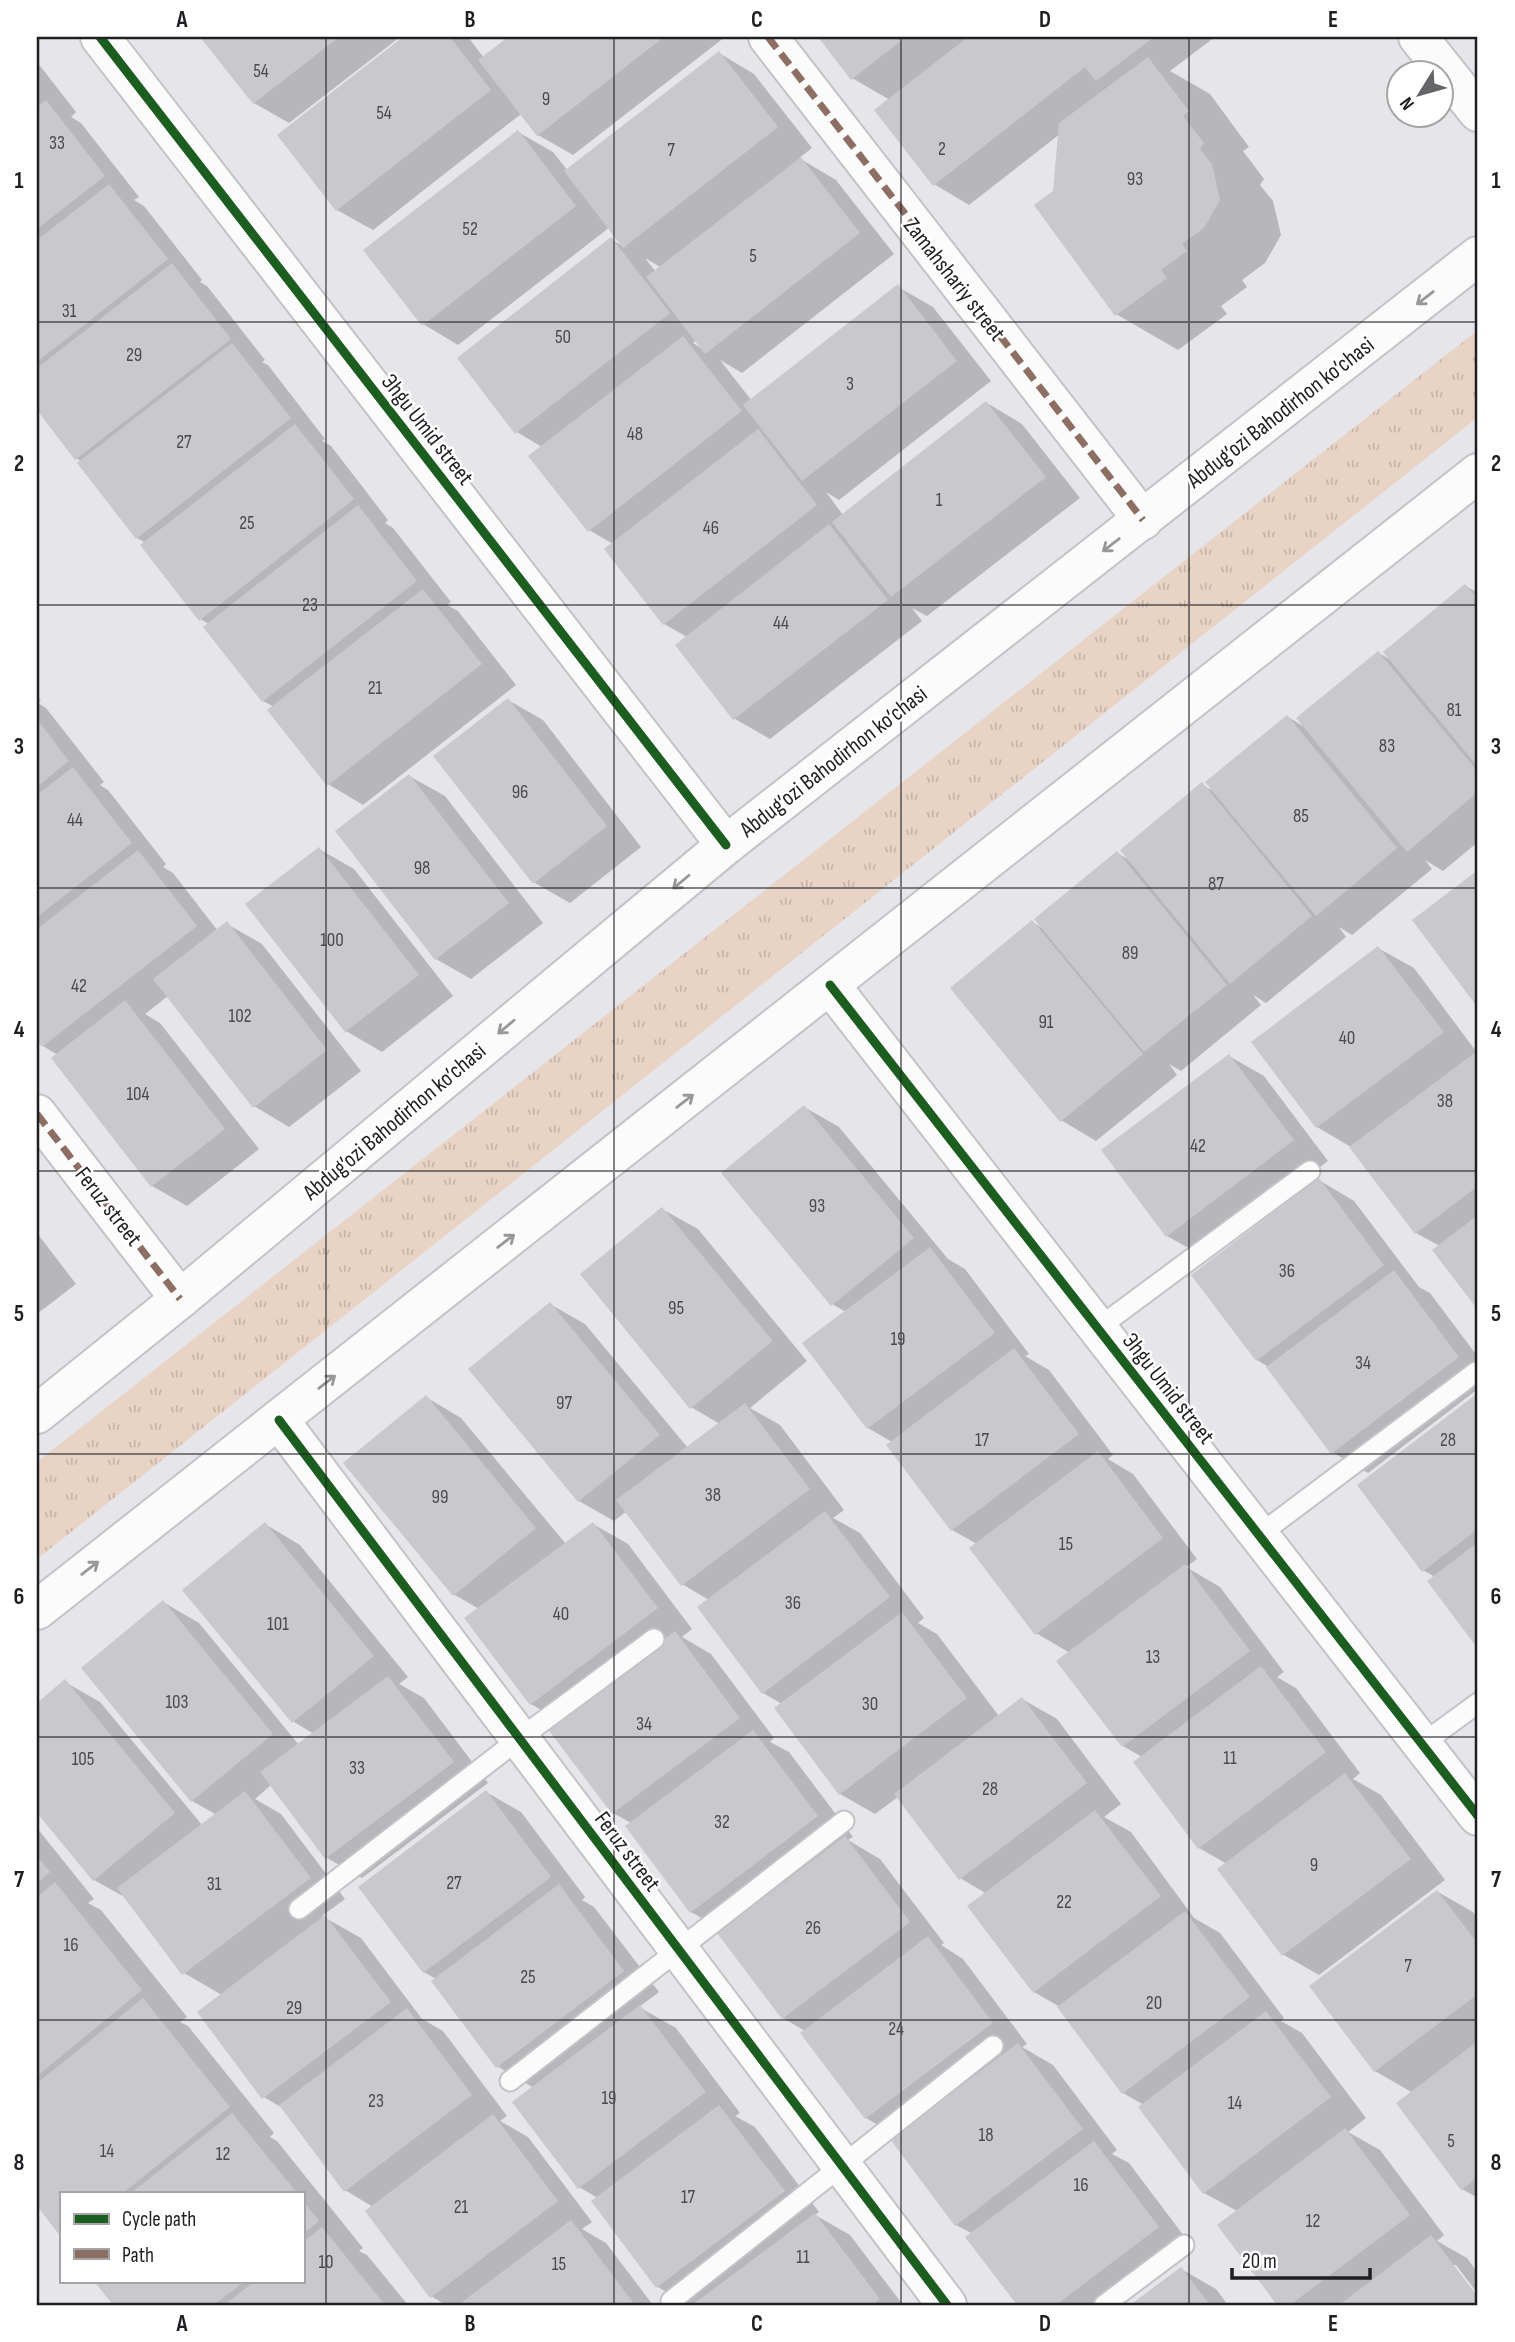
<svg xmlns="http://www.w3.org/2000/svg" width="1515" height="2342" font-family="'Sofia Sans Condensed',sans-serif">
<style>
.grass{fill:url(#grass-tufts)}
.shadow{fill:#0003;fill-rule:evenodd}
.building{fill:#c9c9cd}
.lines{fill:none;stroke-linecap:round;stroke-linejoin:round}
.lane-casing{stroke:#c2c3c7;stroke-width:23}
.street-casing{stroke:#c2c3c7;stroke-width:42}
.secondary-casing{stroke:#c2c3c7;stroke-width:42}
.lane{stroke:#fbfbfc;stroke-width:19}
.street{stroke:#fbfbfc;stroke-width:38}
.secondary{stroke:#fbfbfc;stroke-width:38}
.quiet{stroke:#8d6e63;stroke-width:7;stroke-dasharray:14 7;stroke-linecap:butt}
.cycleway-casing{stroke:#fff;stroke-width:13}
.cycleway{stroke:#1b5e20;stroke-width:9}
.oneway{stroke:#98989a}
.grid{fill:none;stroke:#1f1f23;stroke-width:2;stroke-opacity:0.55}
.labels{text-anchor:middle;stroke-width:5;stroke-linejoin:round;paint-order:stroke}
.number-label{font-size:19px;fill:#4a4a4e}
.street-label{font-size:23px;fill:#1f1f23;stroke:#fff}
.neatline{fill:none;stroke:#1f1f23;stroke-width:2.5}
.grid-label{font-size:23px;text-anchor:middle;font-weight:bold;fill:#1f1f23}
</style>
<defs>
<pattern id="grass-tufts" width="24" height="20" patternUnits="userSpaceOnUse" patternTransform="scale(1.75)"><rect width="24" height="20" fill="#e9d3c5"/><path d="M3 7l-1-3M5 7V3M7 7l1-3M15 17l-1-3M17 17v-4M19 17l1-3" fill="none" stroke="#c7b5a9"/></pattern>
</defs>
<rect width="100%" height="100%" fill="#e5e5ea"/>
<path class="grass" d="M1478,330V417L37,1559V1462Z"/>
<g class="shadow">
<path d="M202,37H400L289,123L254,103Z"/>
<path d="M406,37H468L484,58L511,37H725L573,155L538,135L521,114L373,230L337,210L279,135Z"/>
<path d="M820,37H1215L1170,71L1210,94L1249,147L1243,151L1264,179L1260,185L1273,201L1281,235L1265,263L1242,280L1247,287L1221,306L1227,314L1178,350L1116,314L1054,192L1060,134L969,205L934,184L890,100L852,78Z"/>
<path d="M719,53L754,74L812,148L799,158L836,180L894,254L742,373L720,360L752,401L898,287L933,307L991,381L839,500L826,492L843,515L987,403L1022,424L1080,498L927,616L912,608L922,621L770,739L735,719L677,645L687,637L664,624L613,544L589,530L542,447L517,432L611,239L626,248L610,227L458,345L423,324L518,132L553,152L568,171ZM645,258L662,268L656,272ZM697,340L704,350L693,343Z"/>
<path d="M37,62L76,112L71,117L81,123L139,197L134,200L144,206L202,280L200,282L207,286L265,360L262,362L268,365L325,439L322,441L331,446L388,520L385,523L393,528L451,602L447,605L458,611L516,685L363,805L328,784L274,707L263,701L209,624L200,619L146,543L137,538L82,462L76,458L37,408Z"/>
<path d="M1466,586L1478,593V842L1443,871L1425,860L1432,869L1352,935L1339,927L1346,937L1266,1003L1253,995L1261,1005L1181,1071L1169,1064L1177,1075L1096,1141L1061,1120L1032,922L1044,929L1117,853L1131,861L1202,785L1215,792L1288,717L1306,728L1379,653L1392,661Z"/>
<path d="M37,696L41,701L38,703L46,708L104,782L100,785L108,790L166,864L163,867L173,873L218,931L227,924L262,944L361,1071L289,1127L254,1106L168,996L145,1014L160,1023L259,1149L187,1206L152,1186L58,1055L43,1046L37,1038Z"/>
<path d="M508,700L543,720L641,847L570,903L535,883Z"/>
<path d="M409,776L445,796L543,923L471,979L436,959Z"/>
<path d="M319,849L354,869L453,996L382,1052L346,1031L247,905Z"/>
<path d="M1478,872V1005L1415,920Z"/>
<path d="M1378,948L1414,968L1478,1054V1308L1435,1250L1440,1246L1416,1233L1351,1147L1317,1127Z"/>
<path d="M1229,1056L1264,1076L1328,1161L1203,1256L1167,1236Z"/>
<path d="M804,1107L839,1127L948,1259L965,1269L1029,1354L1025,1356L1049,1370L1113,1455L1108,1459L1133,1474L1197,1559L1186,1567L1220,1587L1284,1672L1277,1677L1296,1688L1360,1773L1353,1779L1381,1795L1445,1880L1319,1975L1284,1955L1227,1864L1199,1848L1142,1757L1123,1746L1070,1653L1036,1633L977,1544L952,1530L892,1442L868,1428L846,1312L832,1304Z"/>
<path d="M1319,1180L1354,1201L1419,1287L1430,1293L1478,1357V1389L1368,1473L1332,1452L1267,1366L1257,1360L1193,1275Z"/>
<path d="M662,1209L698,1229L807,1361L750,1408L780,1425L844,1510L833,1518L860,1533L924,1618L918,1623L937,1634L999,1716L1022,1699L1057,1719L1121,1804L1104,1817L1131,1832L1194,1918L1220,1933L1284,2018L1281,2021L1302,2033L1366,2118L1348,2132L1380,2150L1444,2235L1437,2241L1467,2258L1478,2273V2294L1456,2265H1451L1478,2300V2305H1280L1219,2225L1237,2211L1204,2193L1144,2105L1123,2093L1060,2007L1034,1992L987,1894L960,1878L898,1797L875,1814L840,1794L782,1704L763,1693L709,1600L682,1584L627,1511L614,1521L579,1501L550,1304L585,1324L688,1448L720,1424L691,1407Z"/>
<path d="M37,1233L76,1284L37,1314Z"/>
<path d="M1478,1396V1646L1430,1581L1435,1577L1423,1570L1359,1485Z"/>
<path d="M426,1397L461,1418L566,1544L593,1524L628,1544L692,1629L682,1637L711,1654L774,1738L770,1742L789,1752L853,1837L848,1840L880,1859L944,1943L941,1945L963,1959L1027,2044L1022,2047L1053,2065L1117,2150L1112,2154L1129,2163L1193,2248L1117,2305H1019L968,2238L973,2234L956,2225L897,2136L866,2118L805,2031L783,2018L723,1930L691,1912L631,1823L613,1813L560,1721L531,1704L479,1609L455,1595L346,1463Z"/>
<path d="M265,1524L300,1545L408,1677L399,1684L424,1698L488,1783L362,1878L327,1858L271,1785L255,1799L281,1814L345,1899L322,1916L361,1938L422,2019L443,2031L507,2116L500,2121L528,2137L592,2222L582,2229L606,2243L653,2305H446L431,2296L373,2207L345,2190L284,2109L264,2097L222,1995L184,1973L128,1899L94,1880L37,1810V1705L65,1682L100,1702L203,1826L217,1815L192,1801L163,1602L199,1623L299,1745L314,1734L294,1722L185,1590Z"/>
<path d="M486,1792L521,1812L585,1897L582,1900L594,1907L659,1992L639,2007L676,2028L740,2113L735,2116L755,2127L819,2212L815,2215L850,2235L903,2305H690L658,2287L594,2202L598,2198L579,2187L534,2088L497,2066L436,1979L424,1972Z"/>
<path d="M37,1828L94,1899L88,1903L101,1910L187,2017L180,2022L188,2026L274,2133L270,2137L277,2141L363,2248L359,2251L367,2255L408,2305H116L96,2281H303V2193H61V2234L37,2203Z"/>
<path d="M1438,1892L1473,1912L1478,1919V2198L1462,2189L1413,2093L1375,2071L1312,1987Z"/>
<path d="M1181,2269L1216,2289L1228,2305H1132Z"/>
</g>
<g class="building">
<path d="M200,37H339L253,104Z"/>
<path d="M403,37H450L491,90L336,211L277,135Z"/>
<path d="M508,37H664L537,136L478,60Z"/>
<path d="M818,37H906L851,80Z"/>
<path d="M968,37H1154L1096,81L1085,67L933,186L874,110Z"/>
<path d="M719,51L778,127L623,248L564,171Z"/>
<path d="M1148,57L1189,111L1183,116L1204,143L1200,149L1212,164L1220,200L1204,228L1182,244L1187,251L1161,270L1167,278L1115,316L1034,205L1053,191L1059,123Z"/>
<path d="M46,100L105,176L37,229V107Z"/>
<path d="M518,130L576,206L422,326L363,250Z"/>
<path d="M801,157L860,233L705,354L646,277Z"/>
<path d="M109,184L168,259L37,362V240Z"/>
<path d="M611,237L670,313L515,434L457,358Z"/>
<path d="M172,263L231,339L75,460L37,410V368Z"/>
<path d="M898,284L957,361L802,481L743,405Z"/>
<path d="M683,336L742,411L588,532L528,456Z"/>
<path d="M232,343L291,418L136,539L77,463Z"/>
<path d="M986,401L1046,477L891,597L832,522Z"/>
<path d="M295,424L354,499L199,621L140,545Z"/>
<path d="M758,429L817,505L663,625L604,549Z"/>
<path d="M358,505L417,581L262,702L203,627Z"/>
<path d="M829,524L888,600L733,720L675,645Z"/>
<path d="M1465,584L1478,599V767L1383,652Z"/>
<path d="M423,589L482,664L327,786L267,710Z"/>
<path d="M1378,651L1478,772V792L1407,852L1296,718Z"/>
<path d="M508,698L607,826L533,884L433,756Z"/>
<path d="M1287,715L1397,848L1316,916L1205,782Z"/>
<path d="M37,719L69,761L37,787Z"/>
<path d="M73,767L132,843L37,917V795Z"/>
<path d="M409,774L509,903L435,960L335,831Z"/>
<path d="M1202,782L1312,916L1230,984L1120,850Z"/>
<path d="M319,847L419,975L345,1032L245,904Z"/>
<path d="M138,850L197,926L42,1047L37,1041V929Z"/>
<path d="M1117,851L1227,985L1144,1052L1034,919Z"/>
<path d="M1478,870V1008L1412,920Z"/>
<path d="M1032,920L1143,1054L1060,1122L950,988Z"/>
<path d="M227,921L327,1050L253,1108L153,979Z"/>
<path d="M1378,946L1444,1032L1316,1128L1251,1042Z"/>
<path d="M125,1000L225,1129L151,1187L51,1058Z"/>
<path d="M1477,1051L1478,1186L1415,1234L1349,1147Z"/>
<path d="M1229,1054L1294,1140L1166,1237L1101,1150Z"/>
<path d="M804,1105L914,1238L831,1306L721,1173Z"/>
<path d="M1319,1178L1384,1265L1256,1361L1191,1275Z"/>
<path d="M662,1207L773,1341L690,1409L580,1274Z"/>
<path d="M1478,1215V1310L1432,1250Z"/>
<path d="M930,1247L995,1333L867,1429L802,1343Z"/>
<path d="M1394,1270L1459,1357L1331,1454L1266,1367Z"/>
<path d="M550,1302L660,1435L578,1502L468,1369Z"/>
<path d="M1014,1348L1079,1434L951,1531L886,1445Z"/>
<path d="M1478,1393V1529L1422,1572L1357,1485Z"/>
<path d="M426,1395L536,1528L453,1596L343,1463Z"/>
<path d="M745,1403L810,1489L681,1586L616,1500Z"/>
<path d="M1098,1451L1163,1538L1035,1635L969,1548Z"/>
<path d="M825,1511L890,1597L762,1694L697,1607Z"/>
<path d="M265,1522L374,1656L292,1723L182,1590Z"/>
<path d="M593,1522L658,1608L530,1705L464,1618Z"/>
<path d="M1478,1542V1649L1427,1581Z"/>
<path d="M1185,1564L1250,1651L1122,1747L1056,1661Z"/>
<path d="M163,1600L273,1734L191,1802L81,1668Z"/>
<path d="M902,1612L967,1698L839,1795L774,1708Z"/>
<path d="M675,1631L740,1718L612,1814L547,1728Z"/>
<path d="M1261,1666L1326,1752L1198,1849L1133,1762Z"/>
<path d="M388,1676L454,1762L325,1859L260,1772Z"/>
<path d="M65,1679L175,1813L93,1881L37,1813V1703Z"/>
<path d="M1022,1697L1087,1783L959,1880L894,1794Z"/>
<path d="M753,1730L818,1816L690,1913L625,1826Z"/>
<path d="M1345,1773L1411,1859L1282,1956L1217,1869Z"/>
<path d="M486,1790L551,1877L423,1973L358,1887Z"/>
<path d="M245,1791L311,1878L182,1975L117,1888Z"/>
<path d="M1095,1810L1161,1896L1033,1993L967,1906Z"/>
<path d="M845,1836L910,1922L782,2019L717,1933Z"/>
<path d="M37,1856L50,1872L37,1883Z"/>
<path d="M55,1882L142,1990L37,2076V1897Z"/>
<path d="M559,1884L624,1971L496,2068L431,1981Z"/>
<path d="M1437,1890L1478,1944V1994L1374,2072L1309,1986Z"/>
<path d="M1185,1911L1250,1997L1122,2094L1057,2007Z"/>
<path d="M325,1915L391,2002L262,2099L197,2012Z"/>
<path d="M928,1936L993,2023L865,2119L800,2033Z"/>
<path d="M143,1998L230,2107L123,2193H61V2237L37,2206V2083Z"/>
<path d="M640,2005L706,2092L578,2189L512,2102Z"/>
<path d="M407,2008L472,2095L344,2192L279,2105Z"/>
<path d="M1266,2011L1331,2097L1203,2194L1138,2107Z"/>
<path d="M1478,2041V2177L1461,2190L1396,2103Z"/>
<path d="M1018,2043L1083,2129L955,2226L890,2139Z"/>
<path d="M719,2105L785,2191L656,2288L591,2201Z"/>
<path d="M232,2113L297,2193H131Z"/>
<path d="M493,2114L558,2201L430,2298L365,2211Z"/>
<path d="M1345,2128L1410,2215L1290,2305H1277L1217,2225Z"/>
<path d="M1094,2141L1159,2227L1056,2305H1017L965,2237Z"/>
<path d="M303,2201L319,2221L303,2234Z"/>
<path d="M815,2213L880,2299L872,2305H692Z"/>
<path d="M571,2220L635,2305H458Z"/>
<path d="M322,2227L385,2305H224L255,2281H303V2242Z"/>
<path d="M1431,2235L1478,2297V2305H1339Z"/>
<path d="M1181,2267L1210,2305H1130Z"/>
<path d="M94,2281H245L214,2305H113Z"/>
</g>
<g class="lines">
<g class="lane-casing">
<g id="lane">
<path d="M1098,1328L1310,1171"/>
<path d="M1259,1535L1476,1372"/>
<path d="M1422,1744L1478,1703"/>
<path d="M299,1909L519,1739L654,1639"/>
<path d="M510,2081L844,1821"/>
<path d="M671,2301L993,2046"/>
<path d="M1104,2305L1184,2245"/>
</g>
</g>
<g class="street-casing">
<g id="street">
<path d="M100,37L726,845"/>
<path d="M768,37L1143,520"/>
<path d="M830,985L1478,1816"/>
<path d="M37,1114L180,1299"/>
<path d="M279,1420L947,2305"/>
</g>
</g>
<g class="secondary-casing">
<g id="secondary">
<path d="M1418,37L1478,112"/>
<path d="M37,1414L180,1299L726,845L1478,256"/>
<path d="M37,1610L1478,473"/>
</g>
</g>
<use href="#lane" class="lane"/>
<use href="#street" class="street"/>
<use href="#secondary" class="secondary"/>
<g class="quiet">
<path d="M768,37L1143,520"/>
<path d="M37,1114L180,1299"/>
</g>
<g class="cycleway-casing">
<g id="cycleway">
<path d="M100,37L726,845"/>
<path d="M830,985L1478,1816"/>
<path d="M279,1420L947,2305"/>
</g>
</g>
<use href="#cycleway" class="cycleway"/>
</g>
<defs><path id="oneway-shaft" d="M-6 0H5M1.5-3L5.5 0L1.5 3" fill="none" stroke-width="1.6" stroke-linecap="round" stroke-linejoin="round" transform="scale(1.75)"/></defs>
<g class="oneway">
<use href="#oneway-shaft" transform="translate(1425 298) rotate(142)"/>
<use href="#oneway-shaft" transform="translate(1111 545) rotate(142)"/>
<use href="#oneway-shaft" transform="translate(681 882) rotate(140)"/>
<use href="#oneway-shaft" transform="translate(506 1027) rotate(140)"/>
<use href="#oneway-shaft" transform="translate(685 1101) rotate(-38)"/>
<use href="#oneway-shaft" transform="translate(506 1241) rotate(-38)"/>
<use href="#oneway-shaft" transform="translate(327 1382) rotate(-38)"/>
<use href="#oneway-shaft" transform="translate(90 1568) rotate(-38)"/>
</g>
<path class="grid" d="M326,37V2305M614,37V2305M901,37V2305M1189,37V2305M37,322H1478M37,605H1478M37,888H1478M37,1171H1478M37,1454H1478M37,1737H1478M37,2020H1478"/>
<g class="labels">
<g class="number-label">
<text x="261" y="77">54</text>
<text x="546" y="105">9</text>
<text x="384" y="119">54</text>
<text x="57" y="149">33</text>
<text x="942" y="155">2</text>
<text x="671" y="156">7</text>
<text x="1135" y="185">93</text>
<text x="470" y="235">52</text>
<text x="753" y="262">5</text>
<text x="69" y="317">31</text>
<text x="563" y="343">50</text>
<text x="134" y="361">29</text>
<text x="850" y="390">3</text>
<text x="635" y="440">48</text>
<text x="184" y="448">27</text>
<text x="939" y="506">1</text>
<text x="247" y="529">25</text>
<text x="711" y="534">46</text>
<text x="310" y="611">23</text>
<text x="781" y="629">44</text>
<text x="375" y="694">21</text>
<text x="1454" y="716">81</text>
<text x="1387" y="752">83</text>
<text x="520" y="798">96</text>
<text x="1301" y="822">85</text>
<text x="75" y="826">44</text>
<text x="422" y="874">98</text>
<text x="1216" y="890">87</text>
<text x="332" y="946">100</text>
<text x="1130" y="959">89</text>
<text x="79" y="992">42</text>
<text x="240" y="1022">102</text>
<text x="1046" y="1028">91</text>
<text x="1347" y="1044">40</text>
<text x="138" y="1100">104</text>
<text x="1445" y="1107">38</text>
<text x="1198" y="1152">42</text>
<text x="817" y="1212">93</text>
<text x="1287" y="1277">36</text>
<text x="676" y="1314">95</text>
<text x="898" y="1345">19</text>
<text x="1363" y="1369">34</text>
<text x="564" y="1409">97</text>
<text x="982" y="1446">17</text>
<text x="1448" y="1446">28</text>
<text x="713" y="1501">38</text>
<text x="440" y="1503">99</text>
<text x="1066" y="1550">15</text>
<text x="793" y="1609">36</text>
<text x="561" y="1620">40</text>
<text x="278" y="1630">101</text>
<text x="1153" y="1663">13</text>
<text x="177" y="1708">103</text>
<text x="870" y="1710">30</text>
<text x="644" y="1730">34</text>
<text x="1230" y="1764">11</text>
<text x="83" y="1765">105</text>
<text x="357" y="1774">33</text>
<text x="990" y="1795">28</text>
<text x="722" y="1828">32</text>
<text x="1314" y="1871">9</text>
<text x="454" y="1889">27</text>
<text x="214" y="1890">31</text>
<text x="1064" y="1908">22</text>
<text x="813" y="1934">26</text>
<text x="71" y="1951">16</text>
<text x="1408" y="1972">7</text>
<text x="528" y="1983">25</text>
<text x="1154" y="2009">20</text>
<text x="294" y="2014">29</text>
<text x="896" y="2035">24</text>
<text x="609" y="2104">19</text>
<text x="376" y="2107">23</text>
<text x="1235" y="2109">14</text>
<text x="986" y="2141">18</text>
<text x="1451" y="2147">5</text>
<text x="107" y="2157">14</text>
<text x="223" y="2160">12</text>
<text x="1081" y="2191">16</text>
<text x="688" y="2203">17</text>
<text x="461" y="2213">21</text>
<text x="1313" y="2227">12</text>
<text x="803" y="2263">11</text>
<text x="326" y="2268">10</text>
<text x="559" y="2270">15</text>
</g>
<g class="street-label">
<text transform="translate(955 279) rotate(52)" y="8">Zamahshariy street</text>
<text transform="translate(1280 412) rotate(-38)" y="8">Abdug’ozi Bahodirhon ko’chasi</text>
<text transform="translate(428 429) rotate(52)" y="8">Эhgu Umid street</text>
<text transform="translate(833 761) rotate(-38)" y="8">Abdug’ozi Bahodirhon ko’chasi</text>
<text transform="translate(394 1121) rotate(-40)" y="8">Abdug’ozi Bahodirhon ko’chasi</text>
<text transform="translate(109 1206) rotate(52)" y="8">Feruz street</text>
<text transform="translate(1169 1388) rotate(52)" y="8">Эhgu Umid street</text>
<text transform="translate(628 1851) rotate(53)" y="8">Feruz street</text>
</g>
</g>
<rect width="1515" height="2342" fill="none" stroke="#ffffff" stroke-width="77"/>
<rect x="60" y="2192" width="245" height="91" fill="#ffffff" stroke="#a5a5a7" stroke-width="2"/>
<rect x="74" y="2214" width="35" height="10" fill="#1b5e20" stroke="#a5a5a7" stroke-width="2"/>
<text x="122" y="2226" font-size="21" fill="#1f1f23">Cycle path</text>
<rect x="74" y="2249" width="35" height="10" fill="#8d6e63" stroke="#a5a5a7" stroke-width="2"/>
<text x="122" y="2262" font-size="21" fill="#1f1f23">Path</text>
<g transform="translate(1420 94) rotate(233)"><circle r="33" fill="#ffffff" stroke="#a5a5a7" stroke-width="2"/>
<path d="M0-5L12 26L0 18L-12 26Z" fill="#646469"/>
<text y="-10" font-size="19" font-weight="bold" text-anchor="middle" fill="#1f1f23">N</text>
</g>
<path d="M1232 2268v10h138v-10" fill="none" stroke="#1f1f23" stroke-width="3.5"/>
<text x="1242" y="2268" font-size="21" fill="#1f1f23" stroke="#ffffff" stroke-width="5" paint-order="stroke">20 m</text>
<rect x="38" y="38" width="1438" height="2266" class="neatline"/>
<g class="grid-label">
<text x="182" y="27">A</text>
<text x="470" y="27">B</text>
<text x="757" y="27">C</text>
<text x="1045" y="27">D</text>
<text x="1333" y="27">E</text>
<text x="19" y="188">1</text>
<text x="1496" y="188">1</text>
<text x="19" y="471">2</text>
<text x="1496" y="471">2</text>
<text x="19" y="754">3</text>
<text x="1496" y="754">3</text>
<text x="19" y="1037">4</text>
<text x="1496" y="1037">4</text>
<text x="19" y="1321">5</text>
<text x="1496" y="1321">5</text>
<text x="19" y="1604">6</text>
<text x="1496" y="1604">6</text>
<text x="19" y="1887">7</text>
<text x="1496" y="1887">7</text>
<text x="19" y="2170">8</text>
<text x="1496" y="2170">8</text>
<text x="182" y="2331">A</text>
<text x="470" y="2331">B</text>
<text x="757" y="2331">C</text>
<text x="1045" y="2331">D</text>
<text x="1333" y="2331">E</text>
</g>
</svg>
